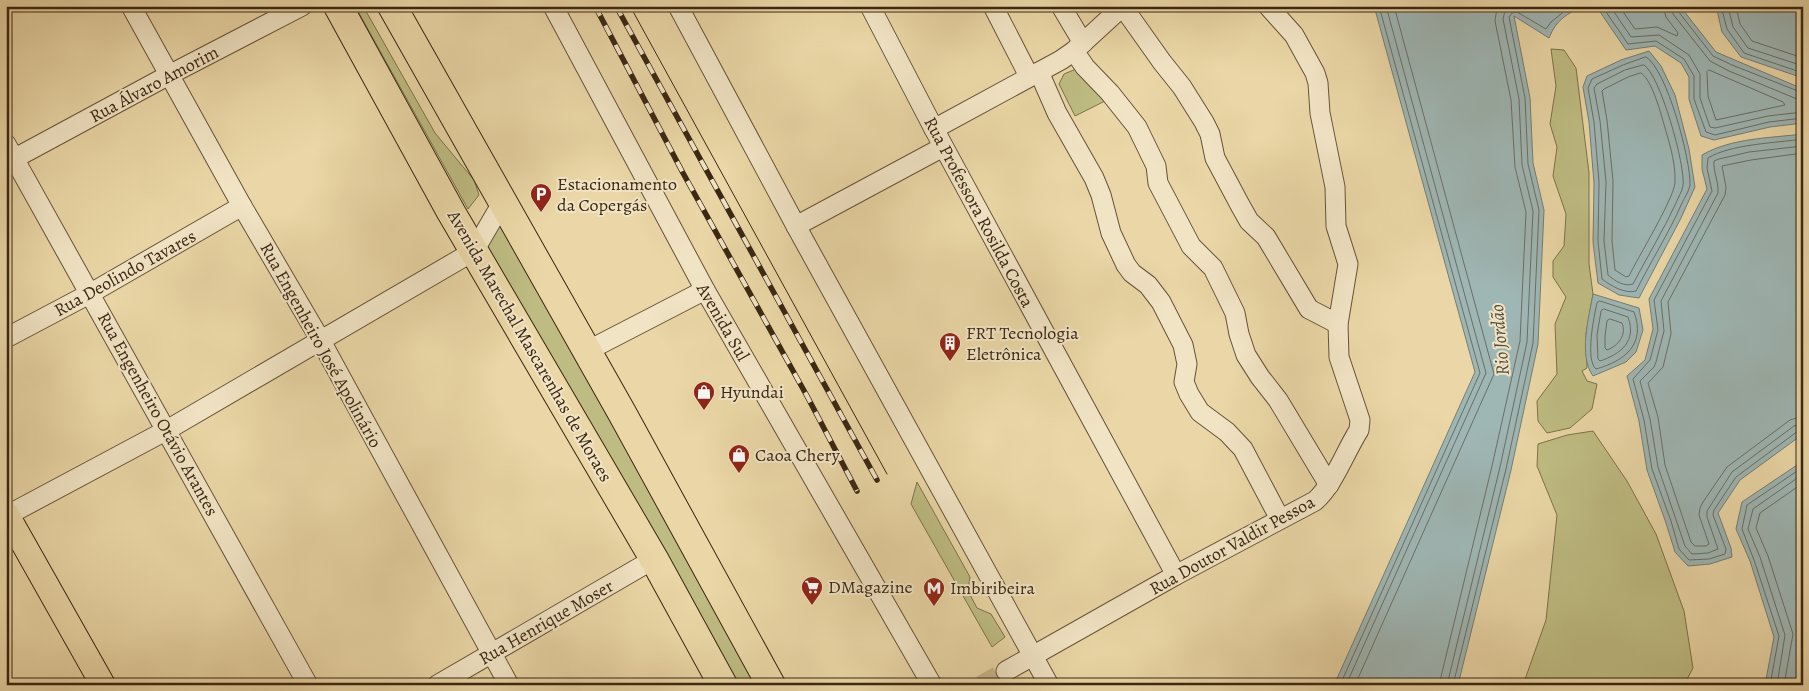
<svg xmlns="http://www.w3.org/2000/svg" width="1809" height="691" font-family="Alegreya,serif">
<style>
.green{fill:#bebc82;stroke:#7c724a}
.water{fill:#9eb6b4;stroke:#767d74}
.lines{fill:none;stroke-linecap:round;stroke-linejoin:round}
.shore{stroke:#6c6e64;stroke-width:1}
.minor-tunnel{stroke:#c7b389;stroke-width:19;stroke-dasharray:19 9;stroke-linecap:butt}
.minor-casing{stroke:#675338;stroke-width:21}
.major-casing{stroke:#3b2713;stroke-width:26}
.highway-casing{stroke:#3b2713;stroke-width:30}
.minor{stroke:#f1e4c5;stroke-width:19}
.major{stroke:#ead6a6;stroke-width:24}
.highway{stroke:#ead6a6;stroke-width:28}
.tram{stroke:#3b2713;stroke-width:1}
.rail-casing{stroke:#3b2713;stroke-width:5.5}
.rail{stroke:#f1e4c5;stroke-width:4;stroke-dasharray:11;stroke-linecap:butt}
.labels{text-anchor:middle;stroke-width:4;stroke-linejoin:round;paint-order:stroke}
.street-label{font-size:18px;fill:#3b2713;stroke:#f1e4c5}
.poi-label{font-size:18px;fill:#3b2713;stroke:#f1e4c5;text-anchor:start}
.water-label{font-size:19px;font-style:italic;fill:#544b3b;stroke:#f1e4c5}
</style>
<rect width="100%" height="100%" fill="#ead6a6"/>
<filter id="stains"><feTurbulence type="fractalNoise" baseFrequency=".004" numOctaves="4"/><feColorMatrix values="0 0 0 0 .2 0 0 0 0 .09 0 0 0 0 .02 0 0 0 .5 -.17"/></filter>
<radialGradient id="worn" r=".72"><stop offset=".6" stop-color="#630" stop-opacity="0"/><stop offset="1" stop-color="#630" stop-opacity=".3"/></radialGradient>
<g class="green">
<path d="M355,6H363L435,133L474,180L479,195L468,209Z"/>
<path d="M1551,49L1564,50L1576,68L1589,173V264L1593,294L1586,334L1587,368L1582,371L1587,381L1597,384L1592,409L1570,428L1547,433L1538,421L1537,401L1557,374L1555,324L1566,297L1553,277V261L1564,246L1566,214L1553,176L1557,147L1550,124L1556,86Z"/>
<path d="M1076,69L1105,101L1075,116L1059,84L1064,74Z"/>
<path d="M500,219L764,685H733L482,247Z"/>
<path d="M1593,431L1627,481L1656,534L1684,611L1693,668L1684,685H1523L1546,620L1557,515L1537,466L1538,444L1567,435Z"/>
<path d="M917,482L970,577L968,591L977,608L991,614L1005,637L992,647L911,504Z"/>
</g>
<g class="water">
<path d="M1374,6H1585C1567,13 1556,20 1549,38L1514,16L1530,98L1533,163L1544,210L1538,344L1511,470L1458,685H1334L1475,372Z"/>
<path d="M1596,6H1680L1716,52L1803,89V123L1770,127L1714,140L1701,136L1689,99V77L1681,63L1655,46L1626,50Z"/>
<path d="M1716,6H1803V78L1741,57L1722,32Z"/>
<path d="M1649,51L1661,66L1675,95L1689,149L1695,187L1681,218L1639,298L1619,295L1598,283L1593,242L1594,183L1589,122L1583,87L1587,76L1621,60Z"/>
<path d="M1803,134V434L1740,480L1718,513L1731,548L1732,557L1710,564L1688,566L1675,552L1666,523L1647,470L1639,421L1627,376L1645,360L1653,329L1649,299L1707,189L1702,169V155C1731,138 1770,138 1803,134Z"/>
<path d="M1593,294L1639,308L1643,330L1636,352L1626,362L1593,376C1578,355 1589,317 1593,294Z"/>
<path d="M1803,461V685H1765L1774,637L1750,561L1736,529L1742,502Z"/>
</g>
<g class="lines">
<g class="shore">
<path d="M1602,6L1628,44L1656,41L1684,59L1694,76V99L1706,132L1715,135L1769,122L1803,118"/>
<path d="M1610,6L1631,37L1659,35L1689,55L1700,74V98L1710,127L1715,128L1768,116L1803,112"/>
<path d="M1619,6L1635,29L1657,27L1677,36L1678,33L1666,17L1663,6"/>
<path d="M1671,6L1673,14L1710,61L1729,71L1797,99L1803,100"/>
<path d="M1677,6L1678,11L1713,56L1732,65L1803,93"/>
<path d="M1721,6L1727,29L1744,53L1803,73"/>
<path d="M1728,6L1733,27L1748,48L1803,66"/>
<path d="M1736,6L1740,24L1752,41L1803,58"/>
<path d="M1646,57C1667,69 1691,161 1690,185C1689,191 1685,197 1682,203C1669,233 1651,261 1636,291C1625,294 1611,286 1602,279L1598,241L1599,182L1594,122L1588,88L1592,79L1623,65Z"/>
<path d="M1644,65C1660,74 1686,167 1683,186C1682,191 1678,198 1676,203C1663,231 1647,257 1633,284C1624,287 1615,281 1608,275L1604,241L1606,182L1600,121L1594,88L1597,84L1625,70Z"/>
<path d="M1709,70L1783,102L1785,105L1716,120L1708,96L1707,72Z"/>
<path d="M1641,73C1650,78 1658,104 1661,114C1667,136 1676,160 1675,182C1675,197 1637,259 1629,276L1626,277L1615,270L1612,241L1613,181L1607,120L1602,91L1604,89L1628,77Z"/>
<path d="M1803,139C1776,143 1731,144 1708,158L1707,168L1712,191L1654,300L1658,330L1650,360L1633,379L1644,420L1652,469L1671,521L1679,549L1689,560L1709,559L1725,554L1726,549L1713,515L1714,510L1736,477L1798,431L1803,430"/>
<path d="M1803,146L1749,152L1719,159L1714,161C1713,172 1719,182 1718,193L1661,301L1664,331L1656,362L1654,367L1640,381L1650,419L1658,467L1685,546L1692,554L1708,553L1718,549L1707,517V511L1732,472L1794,426L1803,424"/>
<path d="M1803,153L1751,160L1722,166L1726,187L1725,195L1668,302L1671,334L1663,367L1648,383L1658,417L1665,465L1691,542L1695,546H1706L1709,544L1699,515L1700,508L1703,502L1727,467L1790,420L1803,416"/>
<path d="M1600,301L1634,312C1646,344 1625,361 1596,369C1585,360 1594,316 1597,303Z"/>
<path d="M1604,309L1628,317C1637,341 1621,354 1600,361L1598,359L1597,335L1601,311Z"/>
<path d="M1610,319L1622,323C1627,335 1618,346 1607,350L1605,348V336L1607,321Z"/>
<path d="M1340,685L1480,373L1379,6"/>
<path d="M1346,685L1486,373L1386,6"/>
<path d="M1355,685L1494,374L1394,6"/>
<path d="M1439,685L1492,466L1520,341L1526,212L1515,167L1511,100L1495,21L1496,14L1499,6"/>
<path d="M1447,685L1500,467L1527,342L1533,211L1522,165L1519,99L1503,19L1505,11L1512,6"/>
<path d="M1453,685L1506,469L1533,343L1539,210L1528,164L1525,98L1509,17L1512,13L1517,12L1546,29L1551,22L1571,6"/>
<path d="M1770,685L1779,636L1754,560L1742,529L1747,505L1803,467"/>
<path d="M1777,685L1785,635L1760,557L1748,529L1753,509L1803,474"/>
<path d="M1784,685L1793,634L1768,556L1756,528L1760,513L1803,483"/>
</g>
<path class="minor-tunnel" d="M981,685L1006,671"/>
<g class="minor-casing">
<g id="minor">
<path d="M131,6L242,206L321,341L509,685"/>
<path d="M553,6L705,290L932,685"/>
<path d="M678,6L796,226L1049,685"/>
<path d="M870,6L934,129L1176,575"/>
<path d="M993,6L1029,76"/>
<path d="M1061,6L1083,43"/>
<path d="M1123,7L1162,62L1182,87L1204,122L1210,134L1215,158L1240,205L1249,221L1266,237L1309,309L1338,324"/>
<path d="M1074,51L1085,67L1110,93L1137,127L1156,166L1158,183L1191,246L1213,268L1235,313L1239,334L1246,355L1260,377L1278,400L1329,485"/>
<path d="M1039,72L1057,113L1094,178L1101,195L1111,233L1126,265L1132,273L1148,285L1161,302L1183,345L1187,364L1184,382L1189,394L1200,412L1227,432L1243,449L1280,519"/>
<path d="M934,129L1061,60L1074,51L1123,6"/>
<path d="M6,144L308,685"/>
<path d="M6,163L169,75L302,6"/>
<path d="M796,226L943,147"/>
<path d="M6,338L91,293L242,206"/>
<path d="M587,351L705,290"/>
<path d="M6,516L167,430L474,251L502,203"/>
<path d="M1006,671L1176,575L1315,501C1334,484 1345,452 1359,430L1360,420L1339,357L1338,324L1348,264L1336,226L1335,187L1320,113L1318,83L1315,73L1294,35L1268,6"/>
<path d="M437,685L654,559"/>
</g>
</g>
<g class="major-casing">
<path id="major" d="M6,513L103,685"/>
</g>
<g class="highway-casing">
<g id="highway">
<path d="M338,6L451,212L654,559L723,685"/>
<path d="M392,6L622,413L771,685"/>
</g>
</g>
<use href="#minor" class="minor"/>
<use href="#major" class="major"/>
<use href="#highway" class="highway"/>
<path class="tram" d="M630,6L887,474"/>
<g class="rail-casing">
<g id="rail">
<path d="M595,6L683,173L807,396L857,491"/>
<path d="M616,6L877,480"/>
</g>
</g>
<use href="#rail" class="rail"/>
</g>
<defs>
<g id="parking-pin" transform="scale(1.125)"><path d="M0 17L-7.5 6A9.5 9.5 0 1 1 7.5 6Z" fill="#8f2418" stroke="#f1e4c5"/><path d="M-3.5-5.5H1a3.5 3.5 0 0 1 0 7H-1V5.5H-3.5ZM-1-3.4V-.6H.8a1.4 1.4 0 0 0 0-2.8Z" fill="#fff"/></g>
<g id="building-pin" transform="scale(1.125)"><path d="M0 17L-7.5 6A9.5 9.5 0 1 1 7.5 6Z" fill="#8f2418" stroke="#f1e4c5"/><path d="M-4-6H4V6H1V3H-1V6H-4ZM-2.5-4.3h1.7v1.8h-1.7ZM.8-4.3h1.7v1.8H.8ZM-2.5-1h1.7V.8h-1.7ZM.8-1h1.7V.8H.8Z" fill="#fff"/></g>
<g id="shop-pin" transform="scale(1.125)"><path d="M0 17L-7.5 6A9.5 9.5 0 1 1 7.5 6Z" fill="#8f2418" stroke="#f1e4c5"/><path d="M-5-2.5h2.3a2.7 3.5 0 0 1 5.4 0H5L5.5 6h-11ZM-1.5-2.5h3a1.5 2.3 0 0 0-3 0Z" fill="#fff"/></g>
<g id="supermarket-pin" transform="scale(1.125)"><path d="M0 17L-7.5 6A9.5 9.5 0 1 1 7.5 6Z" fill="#8f2418" stroke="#f1e4c5"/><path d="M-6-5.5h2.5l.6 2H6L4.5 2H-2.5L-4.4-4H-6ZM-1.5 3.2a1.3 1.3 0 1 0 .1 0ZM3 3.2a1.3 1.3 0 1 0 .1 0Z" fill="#fff"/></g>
<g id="metro-pin" transform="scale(1.125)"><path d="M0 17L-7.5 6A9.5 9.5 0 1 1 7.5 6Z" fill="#8f2418" stroke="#f1e4c5"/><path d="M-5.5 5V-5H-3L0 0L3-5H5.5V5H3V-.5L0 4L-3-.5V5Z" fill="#fff"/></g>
</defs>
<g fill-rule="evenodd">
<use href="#parking-pin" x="541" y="194"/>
<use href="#building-pin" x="950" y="343"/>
<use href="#shop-pin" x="704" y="392"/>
<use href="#shop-pin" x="739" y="455"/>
<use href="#supermarket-pin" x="812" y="587"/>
<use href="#metro-pin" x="934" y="588"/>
</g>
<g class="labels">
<g class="street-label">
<text transform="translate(154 84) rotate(-28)" y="6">Rua Álvaro Amorim</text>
<text transform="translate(979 212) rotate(62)" y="6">Rua Professora Rosilda Costa</text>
<text transform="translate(125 273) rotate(-29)" y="6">Rua Deolindo Tavares</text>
<text transform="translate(723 322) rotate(60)" y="6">Avenida Sul</text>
<text transform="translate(321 345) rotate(61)" y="6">Rua Engenheiro José Apolinário</text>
<text transform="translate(530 346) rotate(60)" y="6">Avenida Marechal Mascarenhas de Moraes</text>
<text transform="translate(158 414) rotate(61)" y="6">Rua Engenheiro Otávio Arantes</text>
<text transform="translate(1232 545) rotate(-29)" y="6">Rua Doutor Valdir Pessoa</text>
<text transform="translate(546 622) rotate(-30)" y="6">Rua Henrique Moser</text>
</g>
<g class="poi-label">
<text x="557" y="190">Estacionamento<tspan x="557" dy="21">da Copergás</tspan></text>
<text x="966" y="339">FRT Tecnologia<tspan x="966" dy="21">Eletrônica</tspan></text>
<text x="720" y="398">Hyundai</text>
<text x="755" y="461">Caoa Chery</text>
<text x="828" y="593">DMagazine</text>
<text x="950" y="594">Imbiribeira</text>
</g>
<g class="water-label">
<text transform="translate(1499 340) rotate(-95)" y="7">Rio Jordão</text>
</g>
</g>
<rect width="1809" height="691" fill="none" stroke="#ead6a6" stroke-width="25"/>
<rect x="8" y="8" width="1794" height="676" fill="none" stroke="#3b2713" stroke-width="2.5"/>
<rect x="12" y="12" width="1784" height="666" fill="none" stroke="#3b2713"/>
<rect width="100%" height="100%" filter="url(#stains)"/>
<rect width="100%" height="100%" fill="url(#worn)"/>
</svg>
